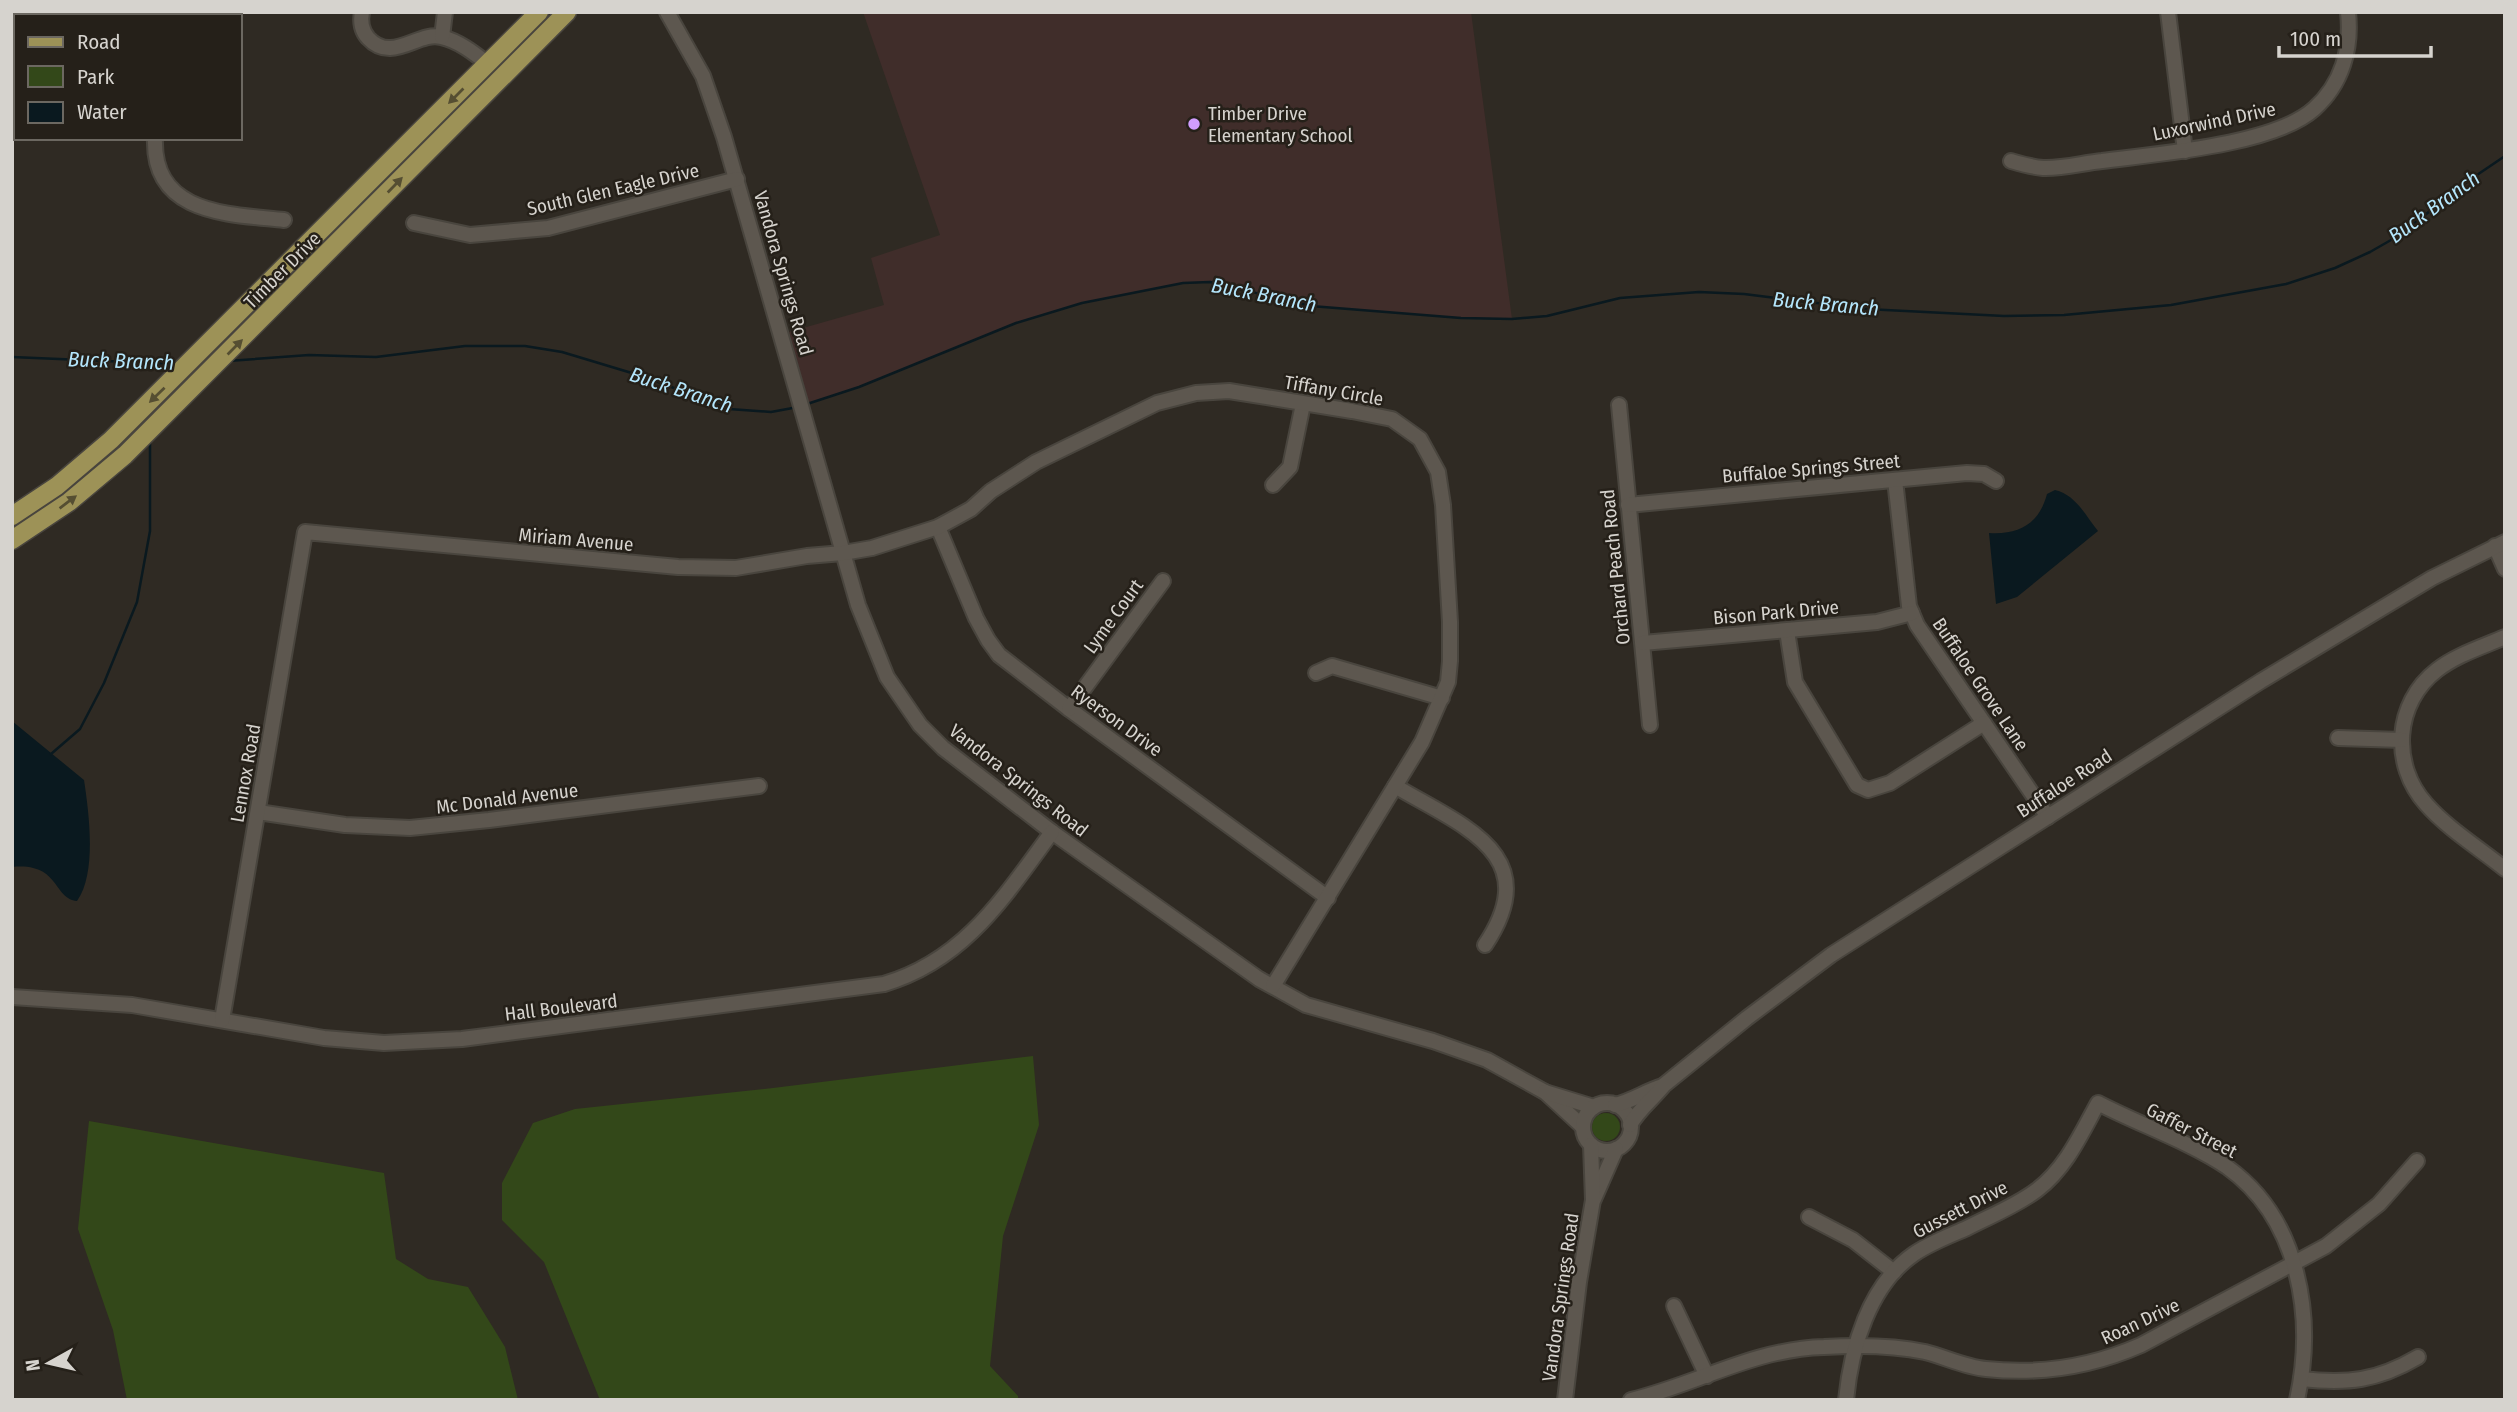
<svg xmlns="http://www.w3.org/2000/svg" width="2517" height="1412" font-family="'Fira Sans Condensed',sans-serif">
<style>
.education{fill:#402d2a}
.green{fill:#334819}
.water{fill:#0a191f}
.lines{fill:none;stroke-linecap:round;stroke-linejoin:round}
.stream{stroke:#0a191f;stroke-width:2.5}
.minor-casing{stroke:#49453e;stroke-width:18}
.major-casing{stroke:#49453e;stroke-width:21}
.minor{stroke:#5d574f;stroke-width:14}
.major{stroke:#9d9257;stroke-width:18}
.oneway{fill:#554e32}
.poi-dot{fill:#d19dfe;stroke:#252019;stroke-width:2.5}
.labels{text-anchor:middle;stroke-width:5;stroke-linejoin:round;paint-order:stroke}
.poi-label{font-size:19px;fill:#d6d3ce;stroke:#252019;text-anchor:start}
.street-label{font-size:19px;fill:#d6d3ce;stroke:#252019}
.water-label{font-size:21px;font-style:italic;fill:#b4e6fc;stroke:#252019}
</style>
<rect width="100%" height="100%" fill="#2f2a23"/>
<path class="education" d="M863,12H1471L1512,319L1461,318L1311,306L1210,282L1183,283L1082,303L1016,323L859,387L809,404L789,332L884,305L871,258L940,235Z"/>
<g class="green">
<path d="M1033,1056L1039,1125L1003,1236L990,1366L1018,1396V1400H600L544,1262L502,1220V1183L533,1123L575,1109L773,1088Z"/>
<circle cx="1606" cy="1127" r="14"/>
<path d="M89,1121L384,1173L396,1259L428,1279L468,1287L505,1347L518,1400H127L113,1330L78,1229Z"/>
</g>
<g class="water">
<path d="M2055,490C2076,495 2085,515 2098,531L2017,597L1996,604L1989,533C2019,535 2039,524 2047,494Z"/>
<path d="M12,721L84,780C89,813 97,873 77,901C53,899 60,862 12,867Z"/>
</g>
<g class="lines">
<g class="stream">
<path d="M12,357L176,364"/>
<path d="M228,361L309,355L376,357L465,346H525L562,352L645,377L729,409L771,412L798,407"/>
<path d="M807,404L859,387L1016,323L1082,303L1183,283L1210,282L1311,306L1461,318L1512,319L1547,316L1620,298L1699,292L1744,294L1866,309L2004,316L2064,315L2171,305L2286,284L2335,268L2370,252L2398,236L2471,179L2505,156"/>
<path d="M51,754L80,729L104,683L137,602L150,531V441"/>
</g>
<g class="minor-casing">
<g id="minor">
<path d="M362,12C360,22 361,30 368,38C392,64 418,31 441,37C459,41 474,53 488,64"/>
<path d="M667,12L703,76L724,137L858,605L887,677L920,725L943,748L1052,832L1259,979L1306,1005L1433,1041L1487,1060L1545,1092L1583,1127"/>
<path d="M2168,12L2185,151"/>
<path d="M191,16L192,12"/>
<path d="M442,37L445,12"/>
<path d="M155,138C152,215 229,214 284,220"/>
<path d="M2011,161C2021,164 2032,167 2043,168C2061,169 2083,163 2102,161C2155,154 2274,145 2314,109C2342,84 2352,49 2348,12"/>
<path d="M414,223L470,235L548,228L737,179"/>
<path d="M1619,405L1650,725"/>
<path d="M1895,480L1909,606L1917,625L2048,817"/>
<path d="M1273,485L1290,467L1303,404"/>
<path d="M1628,505L1967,473L1984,474L1996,481"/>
<path d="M938,527L976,618L988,640L999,655L1069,709L1328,898"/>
<path d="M2495,546L2505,569"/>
<path d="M1787,631L1795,682L1857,785L1868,790L1890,783L1984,723"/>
<path d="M2505,637C2482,647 2456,655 2437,670C2394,703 2391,765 2426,804C2448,829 2479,848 2505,869"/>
<path d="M1643,643L1877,622L1912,613"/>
<path d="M1316,673L1332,666L1442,698"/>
<path d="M1069,709L1163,581"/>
<path d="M2338,738L2402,740"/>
<path d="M1395,786C1462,826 1546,854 1485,945"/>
<path d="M258,812L345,825L410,828L489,820L759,786"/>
<path d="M12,997L132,1005L324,1038L384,1043L462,1039L884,984C965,960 1004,897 1052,832"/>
<path d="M222,1020L305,532L678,567L736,568L807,556L843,553L872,548L938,527L971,509L991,491L1036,462L1157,403L1196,393L1229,391L1352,411L1392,419L1420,439L1438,472L1443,505L1450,622V661L1448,682L1422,742L1273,986"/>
<path d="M1545,1092L1594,1107"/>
<circle cx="1607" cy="1127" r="24"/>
<path d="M1615,1105C1632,1101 1646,1091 1663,1086"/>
<path d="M1630,1125C1639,1109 1653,1099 1664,1085L1747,1018L1831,955L2261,681L2432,578L2505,542"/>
<path d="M1594,1199L1616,1149"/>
<path d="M1809,1217L1853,1240L1894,1272"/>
<path d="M1674,1306L1707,1376"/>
<path d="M2301,1379C2348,1384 2377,1381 2418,1357"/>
<path d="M1565,1400L1579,1282L1593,1200L1591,1145"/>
<path d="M1631,1400C1698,1384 1753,1349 1824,1347C1857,1345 1892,1345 1925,1352C1945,1357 1965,1367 1986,1369C2041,1375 2091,1367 2141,1345L2326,1246L2379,1204L2417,1161"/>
<path d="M1846,1400C1851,1348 1869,1285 1914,1254C1930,1243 1949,1236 1967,1228C1990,1216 2016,1206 2037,1190C2066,1168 2081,1134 2098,1103C2138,1124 2190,1142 2227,1167C2300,1219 2315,1318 2297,1400"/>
</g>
</g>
<g class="major-casing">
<g id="major">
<path d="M12,516L57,486L111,440L539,12"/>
<path d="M12,540L69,502L125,455L567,12"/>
</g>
</g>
<use href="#minor" class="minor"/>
<use href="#major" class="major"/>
</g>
<defs><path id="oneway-solid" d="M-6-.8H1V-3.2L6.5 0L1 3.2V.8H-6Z" transform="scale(1.75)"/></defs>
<g class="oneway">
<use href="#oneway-solid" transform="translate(456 96) rotate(135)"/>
<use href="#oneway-solid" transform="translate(395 185) rotate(-46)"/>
<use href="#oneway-solid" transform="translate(235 347) rotate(-45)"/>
<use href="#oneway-solid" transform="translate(157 395) rotate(136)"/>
<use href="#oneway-solid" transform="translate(68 502) rotate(-37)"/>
</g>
<circle class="poi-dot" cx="1194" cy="124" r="7"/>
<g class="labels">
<g class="poi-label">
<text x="1208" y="120">Timber Drive<tspan x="1208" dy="22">Elementary School</tspan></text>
</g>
<g class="street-label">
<text transform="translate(2214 121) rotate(-12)" y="7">Luxorwind Drive</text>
<text transform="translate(613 189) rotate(-13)" y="7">South Glen Eagle Drive</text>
<text transform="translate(282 270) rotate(-45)" y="7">Timber Drive</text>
<text transform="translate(784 273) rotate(74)" y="7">Vandora Springs Road</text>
<text transform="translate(1334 390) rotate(10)" y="7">Tiffany Circle</text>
<text transform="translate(1811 468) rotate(-5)" y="7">Buffaloe Springs Street</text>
<text transform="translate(576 539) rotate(5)" y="7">Miriam Avenue</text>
<text transform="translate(1615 567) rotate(-96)" y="7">Orchard Peach Road</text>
<text transform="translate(1776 612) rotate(-5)" y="7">Bison Park Drive</text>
<text transform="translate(1113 616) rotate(-54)" y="7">Lyme Court</text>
<text transform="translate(1981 684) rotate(56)" y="7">Buffaloe Grove Lane</text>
<text transform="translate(1117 720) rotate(36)" y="7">Ryerson Drive</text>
<text transform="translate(245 773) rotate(-80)" y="7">Lennox Road</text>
<text transform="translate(1019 780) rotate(38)" y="7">Vandora Springs Road</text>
<text transform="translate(2064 783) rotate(-33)" y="7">Buffaloe Road</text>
<text transform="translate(507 798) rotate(-7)" y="7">Mc Donald Avenue</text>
<text transform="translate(561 1007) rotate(-7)" y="7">Hall Boulevard</text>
<text transform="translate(2192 1130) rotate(27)" y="7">Gaffer Street</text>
<text transform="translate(1960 1209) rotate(-27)" y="7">Gussett Drive</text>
<text transform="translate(1560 1297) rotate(-82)" y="7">Vandora Springs Road</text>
<text transform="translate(2140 1321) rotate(-25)" y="7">Roan Drive</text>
</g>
<g class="water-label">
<text transform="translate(2434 207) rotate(-36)" y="7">Buck Branch</text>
<text transform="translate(1264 295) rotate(11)" y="7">Buck Branch</text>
<text transform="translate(1826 304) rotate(5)" y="7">Buck Branch</text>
<text transform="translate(121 361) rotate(2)" y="7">Buck Branch</text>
<text transform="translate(681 390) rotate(18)" y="7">Buck Branch</text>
</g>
</g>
<rect width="2517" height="1412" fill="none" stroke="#d6d3ce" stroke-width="28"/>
<rect x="14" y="14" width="228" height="126" fill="#252019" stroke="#6c6861" stroke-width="2"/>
<rect x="28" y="37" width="35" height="10" fill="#9d9257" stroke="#6c6861" stroke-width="2"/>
<text x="77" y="49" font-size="21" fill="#d6d3ce">Road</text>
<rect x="28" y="66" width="35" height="21" fill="#334819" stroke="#6c6861" stroke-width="2"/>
<text x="77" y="84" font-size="21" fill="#d6d3ce">Park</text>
<rect x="28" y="102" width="35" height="21" fill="#0a191f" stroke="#6c6861" stroke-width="2"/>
<text x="77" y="119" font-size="21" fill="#d6d3ce">Water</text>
<g transform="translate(49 1363) rotate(262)" stroke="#252019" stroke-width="5" paint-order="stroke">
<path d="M0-5L12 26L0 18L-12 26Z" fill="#d6d3ce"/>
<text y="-10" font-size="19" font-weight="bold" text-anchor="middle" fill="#d6d3ce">N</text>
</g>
<path d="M2279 46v10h152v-10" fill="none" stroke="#d6d3ce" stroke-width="3.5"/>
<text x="2290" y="46" font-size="21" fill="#d6d3ce" stroke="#252019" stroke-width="5" paint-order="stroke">100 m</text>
</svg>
